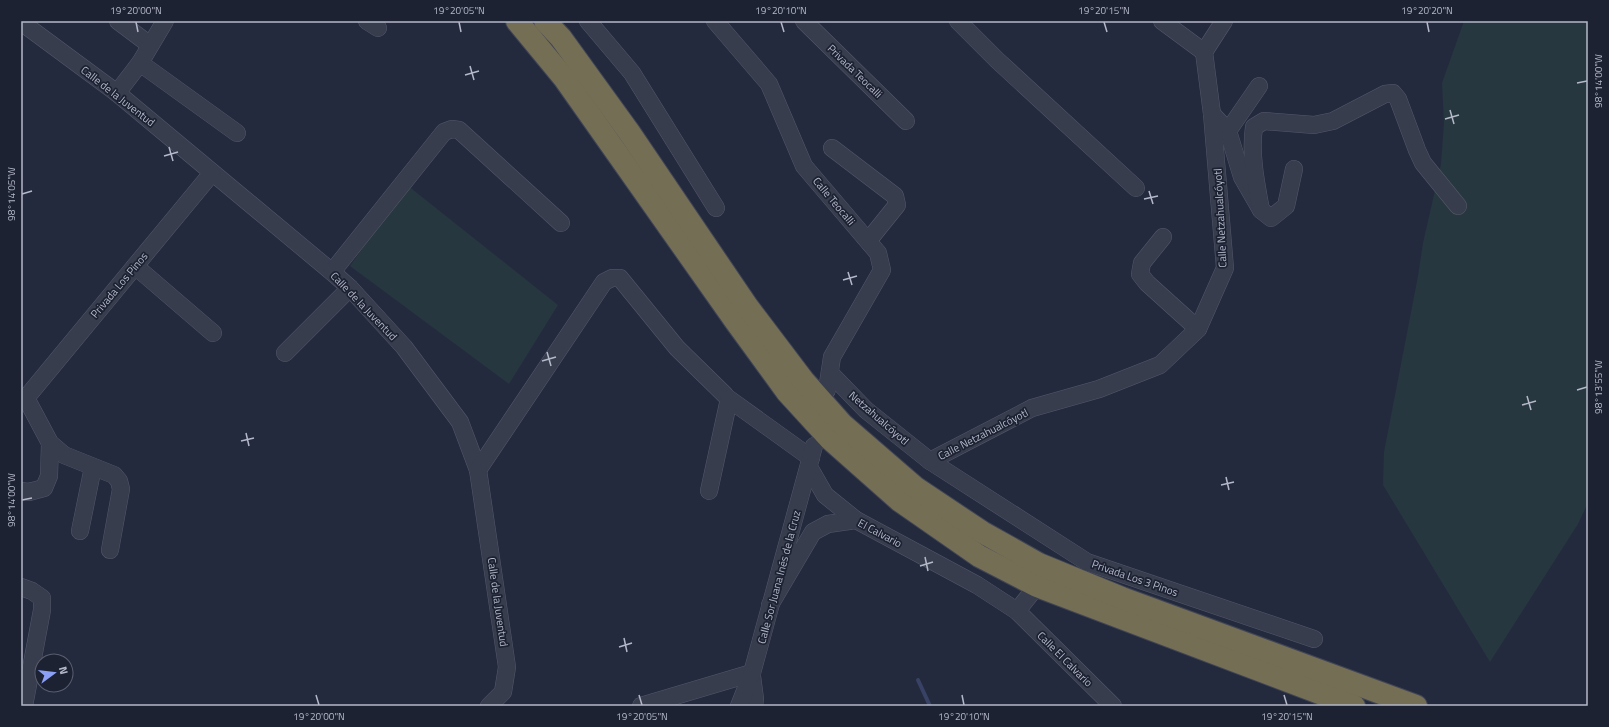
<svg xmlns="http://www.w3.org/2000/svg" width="1609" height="727" font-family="'Titillium Web',sans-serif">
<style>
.green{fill:#26373f}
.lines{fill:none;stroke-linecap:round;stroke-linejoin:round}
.stream{stroke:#384265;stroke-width:4}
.minor-casing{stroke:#535869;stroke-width:18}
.highway-casing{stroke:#404556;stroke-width:24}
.minor{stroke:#383d4e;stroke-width:17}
.highway{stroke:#746e55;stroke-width:22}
.ticks{fill:none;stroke:#b4b8c9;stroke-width:1.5}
.labels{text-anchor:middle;stroke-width:3.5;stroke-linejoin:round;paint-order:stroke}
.street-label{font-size:11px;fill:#b4b8c9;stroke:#1d2233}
.neatline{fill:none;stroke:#b4b8c9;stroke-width:1.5}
.ticks-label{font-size:10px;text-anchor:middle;fill:#b4b8c9}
</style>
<rect width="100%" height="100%" fill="#242a3e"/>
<g class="green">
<path d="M1464,21H1588V503L1578,524L1490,662L1383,485L1384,452L1418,276L1423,243L1441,164L1444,123L1442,83Z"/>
<path d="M407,185L558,305L509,384L350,266Z"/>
</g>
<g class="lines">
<path class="stream" d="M918,680L930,706"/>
<g class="minor-casing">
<g id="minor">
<path d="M118,21L150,45"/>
<path d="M367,21L378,28"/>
<path d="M588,21L632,73L716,208"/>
<path d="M715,21L769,84L804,166L878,253L882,270L832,357L827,390"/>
<path d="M804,21L906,121"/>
<path d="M958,21L997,60L1136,188"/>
<path d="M1162,21L1204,52"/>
<path d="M21,22L117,93L332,272L350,288L404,347L460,422L478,470L507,667L503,692L489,706"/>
<path d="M140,63L237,133"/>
<path d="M117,93L140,63L165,21"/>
<path d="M1212,114L1228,131L1242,177L1261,210L1271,218L1286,206L1294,169"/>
<path d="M1228,131L1259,86"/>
<path d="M832,148L895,196L897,205L868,241"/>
<path d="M1261,210C1256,183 1250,154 1254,127L1264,121L1314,125L1333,121L1385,94L1393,93L1398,99L1417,150L1423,163L1458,206"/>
<path d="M1163,237L1142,263L1140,274L1147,283L1198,329"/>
<path d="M135,266L213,333"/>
<path d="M332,272L444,132L452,129L459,130L561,223"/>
<path d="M285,353L350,288"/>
<path d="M830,373L866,410L930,461L1087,562L1314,639"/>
<path d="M21,397L26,398L50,443L64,455L114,475L119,481L121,489L110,550"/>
<path d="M26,398L212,173"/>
<path d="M930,461L1032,408L1099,389L1160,365L1198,329L1225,268L1212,114L1204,52L1224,21"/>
<path d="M809,467L825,495L856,520"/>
<path d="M478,470L604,282L612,278H620L677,348L725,395"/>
<path d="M21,491L29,492L44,488L49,476L50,443"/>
<path d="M709,491L729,399L811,458"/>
<path d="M80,531L93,467"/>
<path d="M21,587L32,591L42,598V610L24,706"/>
<path d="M770,605L813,532L828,524L856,520L977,585L1017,611L1113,706"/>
<path d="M1017,611L1037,586"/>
<path d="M752,676L755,699L754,706"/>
<path d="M641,706L752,673"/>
<path d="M739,706L752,673L814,446"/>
</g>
</g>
<g class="highway-casing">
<g id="highway">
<path d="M517,21L564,78L736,322L787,392L830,439L900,501L979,556L1037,586L1354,706"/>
<path d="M545,21L561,38L629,132L747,306L803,380L842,424L916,488L982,532L1039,564L1122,598L1416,706"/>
</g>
</g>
<use href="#minor" class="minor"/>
<use href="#highway" class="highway"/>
</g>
<path class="ticks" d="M136,22L138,32M459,22L461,32M781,22L784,32M1104,22L1107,32M1427,22L1429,32M470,66L474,80M465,75L479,71M1577,83L1587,81M1450,110L1454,124M1445,119L1459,115M169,147L173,161M164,156L178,152M1149,191L1153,204M22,194L32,191M1144,199L1158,196M848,272L852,285M843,280L857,276M547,352L551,366M542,361L556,357M1577,390L1587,387M1527,396L1531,410M1522,405L1536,401M246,433L249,446M241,441L254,438M1226,477L1229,490M1221,485L1234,482M22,500L32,498M925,557L928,571M920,566L933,562M624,638L627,652M619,647L632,643M316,695L319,705M639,695L642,705M962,695L964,705M1284,695L1287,705"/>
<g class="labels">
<g class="street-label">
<text transform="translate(855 71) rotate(44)" y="4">Privada Teocalli</text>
<text transform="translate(118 96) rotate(38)" y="4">Calle de la Juventud</text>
<text transform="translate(834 201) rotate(50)" y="4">Calle Teocalli</text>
<text transform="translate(1220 218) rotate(-93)" y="4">Calle Netzahualcóyotl</text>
<text transform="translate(119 285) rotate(-50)" y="4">Privada Los Pinos</text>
<text transform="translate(364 306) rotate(46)" y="4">Calle de la Juventud</text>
<text transform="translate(879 418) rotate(41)" y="4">Netzahualcóyotl</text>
<text transform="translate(983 434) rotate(-27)" y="4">Calle Netzahualcóyotl</text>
<text transform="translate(880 533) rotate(28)" y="4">El Calvario</text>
<text transform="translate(779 577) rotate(-75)" y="4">Calle Sor Juana Inés de la Cruz</text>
<text transform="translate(1135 578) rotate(19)" y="4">Privada Los 3 Pinos</text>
<text transform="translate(498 602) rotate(82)" y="4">Calle de la Juventud</text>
<text transform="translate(1065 659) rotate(45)" y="4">Calle El Calvario</text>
</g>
</g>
<rect width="1609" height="727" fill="none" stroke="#1d2233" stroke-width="44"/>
<g transform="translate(54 673) rotate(75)"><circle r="19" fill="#1d2233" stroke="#595e6f"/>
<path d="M0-3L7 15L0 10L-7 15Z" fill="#8b9ff7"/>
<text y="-6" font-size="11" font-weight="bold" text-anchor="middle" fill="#b4b8c9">N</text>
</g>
<rect x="22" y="22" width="1565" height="683" class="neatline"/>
<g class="ticks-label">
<text x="136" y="14">19°20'00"N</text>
<text x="459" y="14">19°20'05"N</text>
<text x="781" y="14">19°20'10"N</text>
<text x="1104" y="14">19°20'15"N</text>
<text x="1427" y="14">19°20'20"N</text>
<text transform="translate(1598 81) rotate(-90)" y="4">98°14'00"W</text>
<text transform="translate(11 194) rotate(-90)" y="4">98°14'05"W</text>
<text transform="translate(1598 387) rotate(-90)" y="4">98°13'55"W</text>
<text transform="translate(11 500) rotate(-90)" y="4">98°14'00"W</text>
<text x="319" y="720">19°20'00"N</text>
<text x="642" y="720">19°20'05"N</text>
<text x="964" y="720">19°20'10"N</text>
<text x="1287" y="720">19°20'15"N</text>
</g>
</svg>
